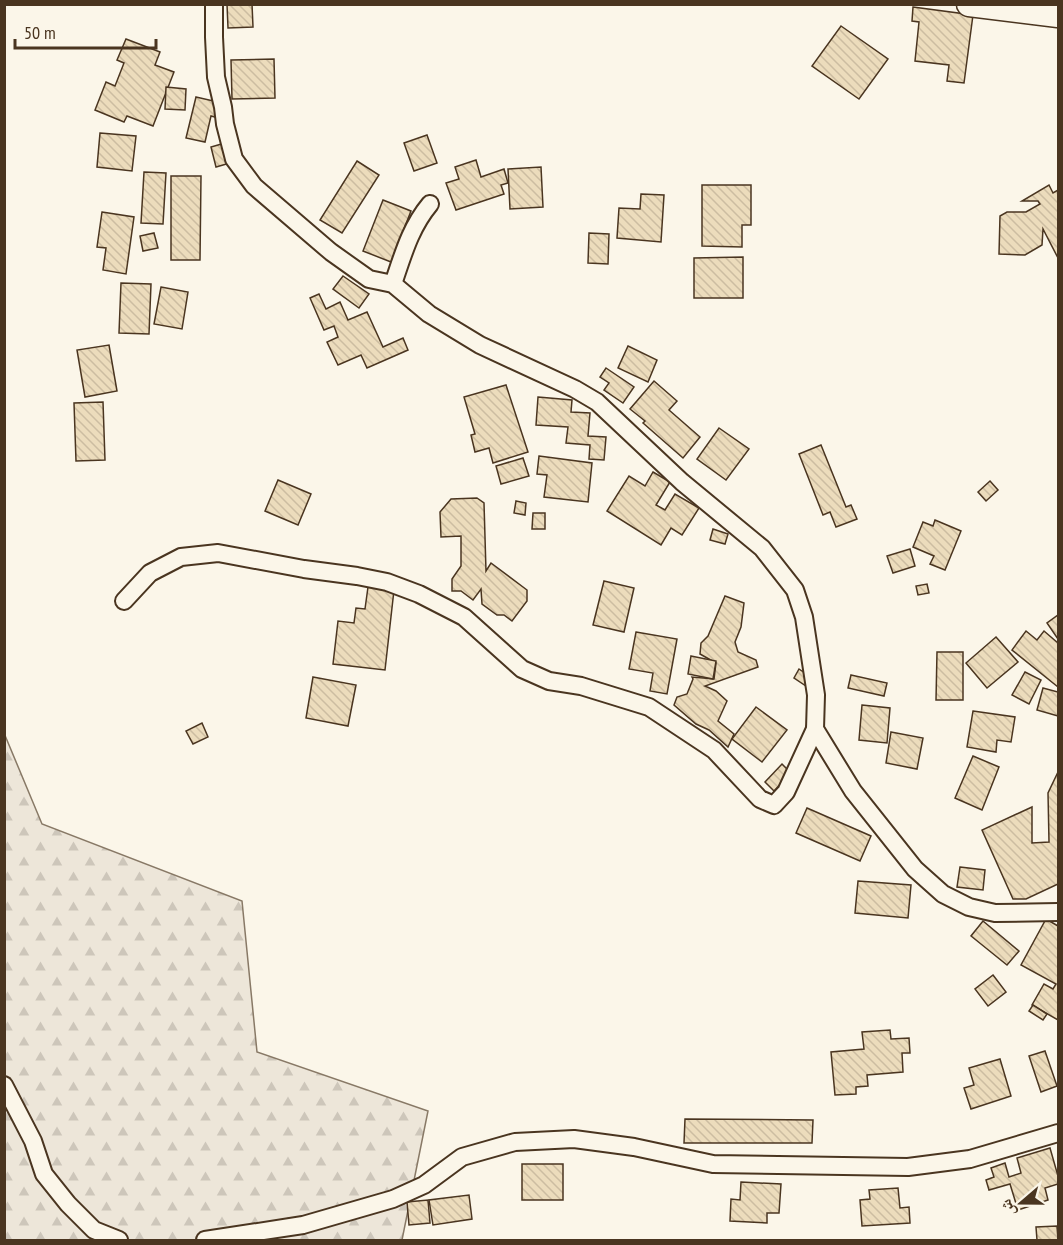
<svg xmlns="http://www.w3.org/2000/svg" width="1063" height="1245" font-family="'PT Sans Narrow','Noto Naskh Arabic',sans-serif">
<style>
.forest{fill:url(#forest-firs);stroke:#887966;stroke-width:1.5}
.building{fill:url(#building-back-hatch);stroke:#4a3520;stroke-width:1.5}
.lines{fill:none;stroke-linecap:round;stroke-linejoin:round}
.minor-casing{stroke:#4a3520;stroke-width:20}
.secondary-casing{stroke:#4a3520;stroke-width:27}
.minor{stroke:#fbf6e9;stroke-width:16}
.secondary{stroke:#fbf6e9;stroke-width:24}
</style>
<defs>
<pattern id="forest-firs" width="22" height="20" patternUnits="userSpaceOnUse" patternTransform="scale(1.5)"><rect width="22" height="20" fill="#ede6d9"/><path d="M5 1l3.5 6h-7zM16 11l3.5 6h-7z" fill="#cdc6ba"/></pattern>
<pattern id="building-back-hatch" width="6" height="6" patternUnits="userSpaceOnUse" patternTransform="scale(1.5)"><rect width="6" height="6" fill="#ecdcbc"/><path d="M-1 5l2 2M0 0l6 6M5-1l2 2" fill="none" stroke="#ccbda1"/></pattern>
</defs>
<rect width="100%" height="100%" fill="#fbf6e9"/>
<path class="forest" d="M4,733L42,824L242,901L257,1052L428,1111L402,1240H5Z"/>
<g class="building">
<path d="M227,4H252L253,27L228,28Z"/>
<path d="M913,7L973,15L964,83L947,81L949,65L915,61L919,22L912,21Z"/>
<path d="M841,26L888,59L859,99L812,66Z"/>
<path d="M126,39L160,52L155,65L174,72L153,126L127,116L124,122L95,110L106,82L115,86L124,63L117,60Z"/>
<path d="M274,59L275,98L232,99L231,60Z"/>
<path d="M166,87L186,89L185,110L165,109Z"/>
<path d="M196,97L218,102L215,117L211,116L205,142L186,138Z"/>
<path d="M100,133L136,136L132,171L97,167Z"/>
<path d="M427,135L437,163L414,171L404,143Z"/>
<path d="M225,143L230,163L216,167L211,147Z"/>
<path d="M476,160L481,177L504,169L508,183L501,185L504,194L456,210L446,183L459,179L455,167Z"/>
<path d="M357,161L379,175L342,233L320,220Z"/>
<path d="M541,167L543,207L510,209L508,169Z"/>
<path d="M144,172L166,173L163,224L141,223Z"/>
<path d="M171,176H201L200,260H171Z"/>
<path d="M702,185H751V225H742V247L702,246Z"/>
<path d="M1049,185L1053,193L1058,190V258L1043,229L1042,245L1025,255L999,254L1000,216L1007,212H1026L1040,204L1038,201H1022Z"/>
<path d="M641,194L664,195L661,242L617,238L619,208L640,209Z"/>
<path d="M383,200L411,211L391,262L363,251Z"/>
<path d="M102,212L134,217L126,274L103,270L106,248L97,247Z"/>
<path d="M154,233L158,248L143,251L140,236Z"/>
<path d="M589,233L609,234L608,264L588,263Z"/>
<path d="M743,257V298H694V258Z"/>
<path d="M343,276L369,294L359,308L333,289Z"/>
<path d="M121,283L151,284L149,334L119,333Z"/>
<path d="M161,287L188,292L182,329L154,324Z"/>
<path d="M319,294L326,309L340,302L348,320L367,312L383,347L403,338L408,350L367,368L361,355L338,365L327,342L338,337L334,326L324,330L310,298Z"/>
<path d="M109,345L117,391L85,397L77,350Z"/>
<path d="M628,346L657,360L648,382L618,368Z"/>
<path d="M606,368L634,387L623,403L604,390L609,383L600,377Z"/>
<path d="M654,381L677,401L669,410L700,437L683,458L643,423L645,421L630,409Z"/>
<path d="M506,385L528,452L493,463L489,448L475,452L471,435L475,434L464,397Z"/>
<path d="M538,397L572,400L571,412L590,413L588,436L606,437L604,460L589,459L590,445L566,443L568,427L536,425Z"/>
<path d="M103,402L105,460L76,461L74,403Z"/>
<path d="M719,428L749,449L726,480L697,459Z"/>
<path d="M821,445L846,507L851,505L857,519L836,527L830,512L823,515L799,454Z"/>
<path d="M539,456L592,463L588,502L544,497L547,475L537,474Z"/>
<path d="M523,458L529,476L501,484L496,466Z"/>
<path d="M653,472L670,482L656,505L665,510L675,494L699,508L682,535L671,528L661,545L607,511L629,476L645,486Z"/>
<path d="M278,480L311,494L298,525L265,511Z"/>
<path d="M990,481L998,490L986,501L978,492Z"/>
<path d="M477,498L484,503L486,571L491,563L527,590V601L512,621L504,615H497L482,604L481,589L473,600L461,591H452V579L461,566V536L441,537L440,512L451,499Z"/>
<path d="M516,501L526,503L525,515L514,513Z"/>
<path d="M533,513H545V529H532Z"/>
<path d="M935,520L961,531L945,570L930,564L934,556L913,547L923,522L933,526Z"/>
<path d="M713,529L728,534L725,544L710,540Z"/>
<path d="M910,549L915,566L893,573L887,556Z"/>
<path d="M604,581L634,588L624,632L593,625Z"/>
<path d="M927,584L929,593L918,595L916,586Z"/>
<path d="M368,587L394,590L385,670L333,664L338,621L354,623L356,608L365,609Z"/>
<path d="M725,596L744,603L741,627L735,642L738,652L756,660L758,667L705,686L716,691L727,701L718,721L734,734L728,747L709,730L696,724L674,705L677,697L687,694L693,679L692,677L714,679L716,663L700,654L701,643L708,636Z"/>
<path d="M1058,615V639L1047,623Z"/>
<path d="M1026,631L1037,640L1044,631L1058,643V687L1012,650Z"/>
<path d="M636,632L677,639L667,694L650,691L653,673L629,669Z"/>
<path d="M996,637L1018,662L987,688L966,663Z"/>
<path d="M937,652H963V700H936Z"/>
<path d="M691,656L716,661L713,679L688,674Z"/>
<path d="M799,669L812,678L806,686L794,678Z"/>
<path d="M1025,672L1041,680L1029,704L1012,695Z"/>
<path d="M851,675L887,683L884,696L848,688Z"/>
<path d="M313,677L356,685L348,726L306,718Z"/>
<path d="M1043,688L1058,692V716L1037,710Z"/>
<path d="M862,705L890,708L887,743L859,740Z"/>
<path d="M756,707L787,730L762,762L732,739Z"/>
<path d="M973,711L1015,717L1011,742L997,740L996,752L967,747Z"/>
<path d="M202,723L208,737L193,744L186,731Z"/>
<path d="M891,732L923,738L917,769L886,763Z"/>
<path d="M973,756L999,767L982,810L955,798Z"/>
<path d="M782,764L791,773L774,791L765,782Z"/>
<path d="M1058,772V884L1026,899H1013L982,830L1032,807V843L1049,842L1048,793Z"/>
<path d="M807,808L871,836L860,861L796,833Z"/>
<path d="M960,867L985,870L983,890L957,887Z"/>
<path d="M858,881L911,885L908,918L855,913Z"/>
<path d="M1046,919L1058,926V1020L1032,1005L1044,984L1053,989L1056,984L1021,965Z"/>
<path d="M983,921L1019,951L1007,965L971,936Z"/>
<path d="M993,975L1006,992L988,1006L975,989Z"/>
<path d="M1033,1005L1047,1014L1043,1020L1029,1011Z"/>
<path d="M890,1030L891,1039L909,1038L910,1053H902L903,1072L867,1075L868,1086L856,1087V1094L835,1095L831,1052L864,1049L862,1032Z"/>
<path d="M1045,1051L1057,1086L1041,1092L1029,1056Z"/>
<path d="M1000,1059L1011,1096L971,1109L964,1088L974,1085L969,1068Z"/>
<path d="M685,1119L813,1120L812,1143H684Z"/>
<path d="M1050,1148L1058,1176V1184L1045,1188L1048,1200L1018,1210L1010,1184L989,1190L986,1180L994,1177L991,1168L1005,1163L1009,1177L1021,1173L1017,1158Z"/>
<rect x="522" y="1164" width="41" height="36"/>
<path d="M741,1182L781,1184L779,1213H767V1223L730,1221L731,1199L740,1200Z"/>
<path d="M898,1188L900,1208L909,1207L910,1223L862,1226L860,1200L870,1199L869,1190Z"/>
<path d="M469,1195L472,1219L433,1225L429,1200Z"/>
<path d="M428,1200L430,1223L409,1225L407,1202Z"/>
<path d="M1057,1226L1058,1240H1037L1036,1227Z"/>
</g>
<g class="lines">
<g class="minor-casing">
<g id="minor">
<path d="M214,4V37L216,77L223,107L225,124L234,159L254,186L331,252L369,279L393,284L429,314L480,345L575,389L597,402L682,482L762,548L795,590L804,617L816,695L815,729L853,791L915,869L943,894L969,907L995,913L1058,912"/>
<path d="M393,284C403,255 410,228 430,204"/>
<path d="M124,601L150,573L181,557L218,553L304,569L357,576L387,582L419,594L464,617L522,669L549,681L581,686L649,707L714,750L760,799L774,805L786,792L815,729"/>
<path d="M4,1085L33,1141L44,1174L68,1204L94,1230L119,1240"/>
<path d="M205,1240L303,1225L393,1199L424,1185L462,1157L515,1142L574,1139L634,1147L713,1164L908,1167L970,1159L1058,1133"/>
</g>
</g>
<g class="secondary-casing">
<path id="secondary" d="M969,4L1058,15"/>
</g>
<use href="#minor" class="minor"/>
<use href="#secondary" class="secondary"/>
</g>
<rect width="1063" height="1245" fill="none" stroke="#4a3520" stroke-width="12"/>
<g transform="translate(1021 1203) rotate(250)" stroke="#fbf6e9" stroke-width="4.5" paint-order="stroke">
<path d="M0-4.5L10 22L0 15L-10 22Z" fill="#4a3520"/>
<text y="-9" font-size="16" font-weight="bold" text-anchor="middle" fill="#4a3520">ش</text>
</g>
<path d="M15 39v9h141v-9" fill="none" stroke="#4a3520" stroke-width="3"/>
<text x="24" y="39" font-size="18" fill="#4a3520" stroke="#fbf6e9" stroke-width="4.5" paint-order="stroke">50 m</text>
</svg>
